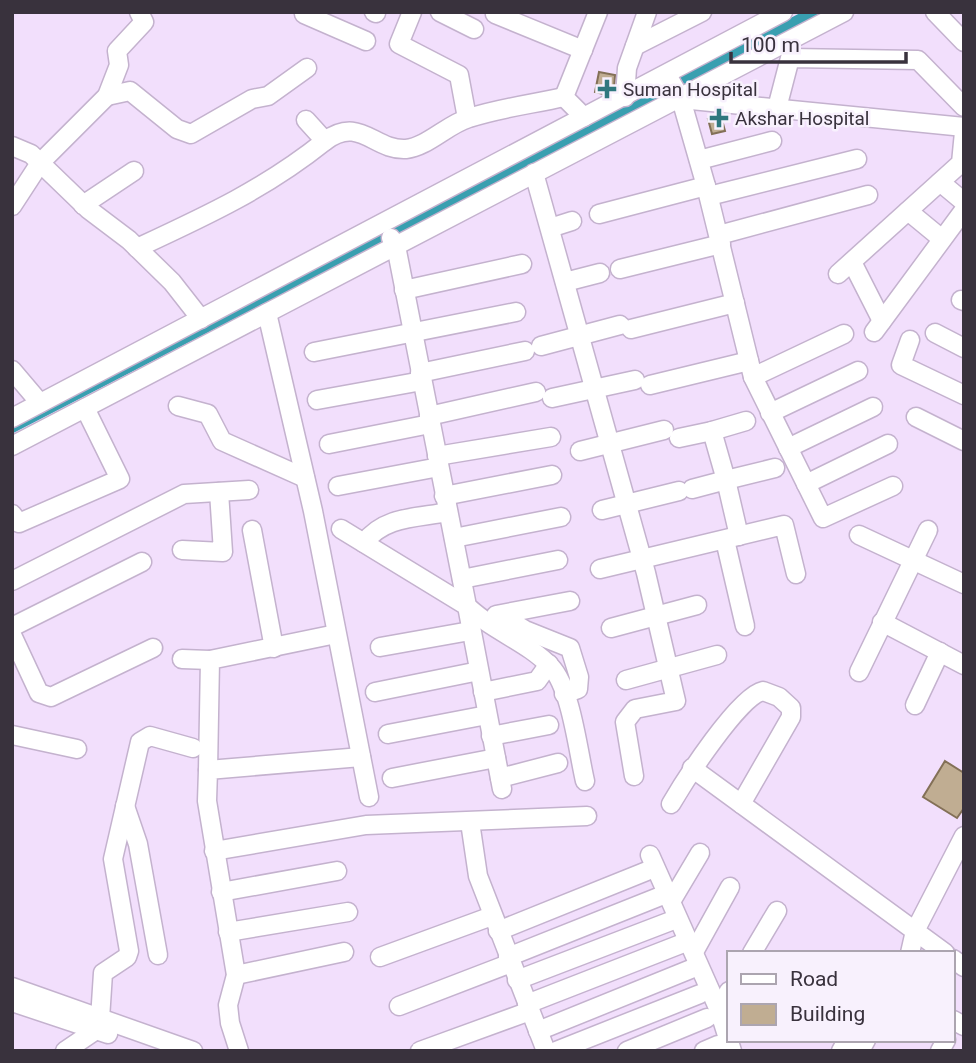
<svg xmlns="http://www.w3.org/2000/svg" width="976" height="1063" font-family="Roboto,sans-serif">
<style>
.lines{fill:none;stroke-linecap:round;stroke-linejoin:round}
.canal{stroke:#399fb0;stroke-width:12}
.building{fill:#c0ad92;stroke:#837057;stroke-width:2}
.minor-casing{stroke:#c4b2ce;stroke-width:21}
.minor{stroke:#fff;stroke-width:18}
.poi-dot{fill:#2f787e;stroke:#f8f1fd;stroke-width:2.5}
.labels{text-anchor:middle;stroke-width:5;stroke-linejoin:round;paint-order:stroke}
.poi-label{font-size:19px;fill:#39323d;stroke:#f8f1fd;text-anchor:start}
</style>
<rect width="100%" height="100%" fill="#f2dffc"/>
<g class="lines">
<path class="canal" d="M12,427L815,12"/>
</g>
<g class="building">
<path d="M599,72L615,75L614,88L603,94L595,92Z"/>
<path d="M721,116L725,131L712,134L708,119Z"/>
<path d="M945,761L964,773V808L957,818L923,797Z"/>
</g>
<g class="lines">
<g class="minor-casing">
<g id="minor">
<path d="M374,12L376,13"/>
<path d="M412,12L399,44L459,75L467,118"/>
<path d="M440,12L474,29"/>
<path d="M935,12L964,42"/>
<path d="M304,14L366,41"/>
<path d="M495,14L583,50"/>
<path d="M635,46L702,12"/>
<path d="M667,75L681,99L706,186L753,377L823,518L893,486"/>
<path d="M107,96L130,91L177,129L191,134L252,99L268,96L307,68"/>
<path d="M625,97L627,68L647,12"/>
<path d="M681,99L964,127"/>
<path d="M777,108L790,58L918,60L964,107"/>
<path d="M584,117L564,97L598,12"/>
<path d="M325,141C360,115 374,151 406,149C427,147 448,124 469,118C499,108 533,104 564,97"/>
<path d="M12,146L31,154L88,209L129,240L172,282L201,319"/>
<path d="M699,160L772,141"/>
<path d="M534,173L646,573L676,701L635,709L625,722L634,776"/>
<path d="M940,182L964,202"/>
<path d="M709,196L857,159"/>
<path d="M83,205L134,171"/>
<path d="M12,206L40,163L107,96L119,65L117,51L144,22L139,12"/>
<path d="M908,211L942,239"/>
<path d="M599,214L706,186"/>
<path d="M550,228L572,221"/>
<path d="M719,235L868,195"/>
<path d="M391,238L396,246L467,606C492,631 528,642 551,667C571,688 578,751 585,781"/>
<path d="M137,248C206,216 265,189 325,141L306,120"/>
<path d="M852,262L882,321"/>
<path d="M620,269L721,244"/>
<path d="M838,274L961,163L964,132"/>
<path d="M565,282L600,273"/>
<path d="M404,290L522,264"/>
<path d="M961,300L964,301"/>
<path d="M267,313L313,511L369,797"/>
<path d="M631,329L735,303"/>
<path d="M874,332L964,210"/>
<path d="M935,333L964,348"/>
<path d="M910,340L901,365L964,395"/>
<path d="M541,346L620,325"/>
<path d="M314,352L516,312"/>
<path d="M12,370L40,403"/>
<path d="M420,373L525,351"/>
<path d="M753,377L844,334"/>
<path d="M650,385L749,361"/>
<path d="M552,398L635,380"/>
<path d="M317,400L422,381"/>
<path d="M178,406L208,414L222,441L305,478"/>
<path d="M770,413L858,371"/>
<path d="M429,416L536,392"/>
<path d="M916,417L964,441"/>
<path d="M12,418L783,12"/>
<path d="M712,431L746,421"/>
<path d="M679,438L712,431L726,480L775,468"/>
<path d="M329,444L430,424"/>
<path d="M12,446L844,12"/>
<path d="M788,448L873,407"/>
<path d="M580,451L664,430"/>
<path d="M437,456L551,437"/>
<path d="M806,484L888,444"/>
<path d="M338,486L439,467"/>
<path d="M692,489L726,480L739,536"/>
<path d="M444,496L552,475"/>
<path d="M602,510L679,491"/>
<path d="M12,514L19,523L120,479L85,408"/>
<path d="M341,529L467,606L502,789"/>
<path d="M252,530L274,648"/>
<path d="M859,535L964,584"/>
<path d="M454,538L561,517"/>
<path d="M725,540L745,626"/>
<path d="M364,543C384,516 417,518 448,512"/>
<path d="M182,550L223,552L219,492"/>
<path d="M600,569L784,525L796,574"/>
<path d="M462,579L558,560"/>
<path d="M12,581L184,494L249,490"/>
<path d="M496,615L570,601"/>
<path d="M500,615L525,630L570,648L579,677L578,689L564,694"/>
<path d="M882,622L964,665"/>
<path d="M12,627L142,562"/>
<path d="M611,628L697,605"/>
<path d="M12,635L39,693L51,697L153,648"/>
<path d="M380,647L470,631"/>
<path d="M182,659L210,660"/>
<path d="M859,672L928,530"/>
<path d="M626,680L717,655"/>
<path d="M375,692L479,671"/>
<path d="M483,692L537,681L549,664"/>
<path d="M915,705L940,652"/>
<path d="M388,734L487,715"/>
<path d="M12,735L77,749"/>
<path d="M491,736L549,725"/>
<path d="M692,768L915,931L910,953"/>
<path d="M208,770L210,660L336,634"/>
<path d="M392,778L496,758"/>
<path d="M500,778L558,763"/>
<path d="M671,804C685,780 739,696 763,691L779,697L791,708V717L741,804"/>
<path d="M125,806L138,844L158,955"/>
<path d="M470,822L478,876L546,1051"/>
<path d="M214,851L366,825L587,816"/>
<path d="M650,855L719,1010L732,1051"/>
<path d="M221,892L337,871"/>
<path d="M672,900L700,853"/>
<path d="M498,931L647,871"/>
<path d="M228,932L348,912"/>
<path d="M694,952L730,887"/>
<path d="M752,953L777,911"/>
<path d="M945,953L915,931L964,836"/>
<path d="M380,957L492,916"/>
<path d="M508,957L661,896"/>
<path d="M953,959L964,967"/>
<path d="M236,975L344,952"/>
<path d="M517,980L671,921"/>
<path d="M12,987L193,1051"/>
<path d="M12,1002L108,1034"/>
<path d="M527,1004L681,944"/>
<path d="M399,1006L511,963"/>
<path d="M719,1010L729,991"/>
<path d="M100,1019L103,973L127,957L129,951L113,859L140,742L150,736L193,748"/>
<path d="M953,1020L964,1026"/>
<path d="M538,1031L691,969"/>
<path d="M65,1051L96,1030"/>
<path d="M239,1051L230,1023L228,1005L236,975L207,801L208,770L361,757"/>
<path d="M420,1051L530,1011"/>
<path d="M556,1051L700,994"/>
<path d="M627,1051L707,1018"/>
<path d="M704,1051L718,1045"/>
<path d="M841,1051L847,1040"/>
<path d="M860,1051L866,1040"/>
<path d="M940,1051L946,1040"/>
</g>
</g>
<use href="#minor" class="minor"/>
</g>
<g class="poi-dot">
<path d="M603.5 78.5h7v7h7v7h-7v7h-7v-7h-7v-7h7z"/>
<path d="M715.5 107.5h7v7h7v7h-7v7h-7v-7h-7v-7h7z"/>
</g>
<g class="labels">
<g class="poi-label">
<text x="623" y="96">Suman Hospital</text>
<text x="735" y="125">Akshar Hospital</text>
</g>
</g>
<rect width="976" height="1063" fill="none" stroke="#39323d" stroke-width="28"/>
<rect x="727" y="951" width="228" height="91" fill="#f8f1fd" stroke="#aca5b0" stroke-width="2"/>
<rect x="741" y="974" width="35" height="10" fill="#ffffff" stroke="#aca5b0" stroke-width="2"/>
<text x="790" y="986" font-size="21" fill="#39323d">Road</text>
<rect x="741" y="1004" width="35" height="21" fill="#c0ad92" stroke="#aca5b0" stroke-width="2"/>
<text x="790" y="1021" font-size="21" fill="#39323d">Building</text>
<path d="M731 52v10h175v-10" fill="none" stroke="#39323d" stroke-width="3.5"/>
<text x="741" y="52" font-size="21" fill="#39323d" stroke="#f8f1fd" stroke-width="5" paint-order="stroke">100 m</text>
</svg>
